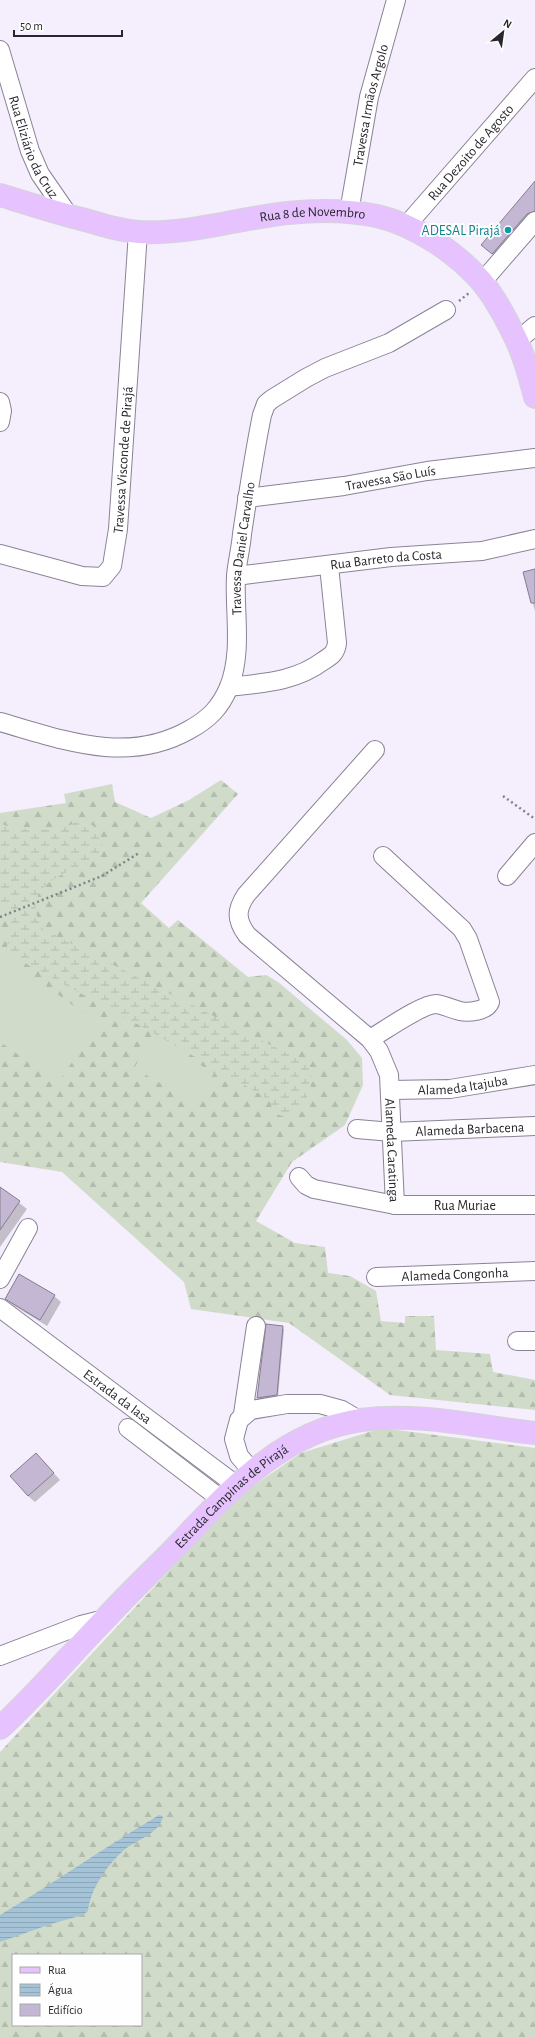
<svg xmlns="http://www.w3.org/2000/svg" width="535" height="2038" font-family="'Alegreya Sans',sans-serif">
<style>
.forest{fill:url(#forest-firs);fill-rule:evenodd}
.wetland{fill:url(#wetland-marsh)}
.garden{fill:#d0dcc9}
.water{fill:url(#water-rules)}
.shadow{fill:#0003}
.building{fill:#c3b7d4;stroke:#857e8f}
.lines{fill:none;stroke-linecap:round;stroke-linejoin:round}
.minor-casing{stroke:#8b8395;stroke-width:20}
.major-casing{stroke:#d4d4d5;stroke-width:24}
.path{stroke:#85808b;stroke-width:2.5;stroke-dasharray:2 3;stroke-linecap:butt}
.minor{stroke:#fff;stroke-width:18}
.major{stroke:#e6c3fe;stroke-width:22}
.culture-dot{fill:#0f9aa8;stroke:#fefefe;stroke-width:1.5}
.labels{text-anchor:middle;stroke-width:4;stroke-linejoin:round;paint-order:stroke}
.street-label{font-size:14px;fill:#2a262e;stroke:#fefefe}
.culture-label{font-size:14px;fill:#0d838f;stroke:#fefefe;text-anchor:end}
</style>
<defs>
<pattern id="forest-firs" width="22" height="20" patternUnits="userSpaceOnUse"><rect width="22" height="20" fill="#d0dcc9"/><path d="M5 1l3.5 6h-7zM16 11l3.5 6h-7z" fill="#b3bdad"/></pattern>
<pattern id="wetland-marsh" width="20" height="14" patternUnits="userSpaceOnUse"><rect width="20" height="14" fill="#d0dcc9"/><path d="M1 5h8M5 5V1M11 12h8M15 12V8" fill="none" stroke="#b3bdad"/></pattern>
<pattern id="water-rules" width="6" height="5" patternUnits="userSpaceOnUse"><rect width="6" height="5" fill="#a4c3d6"/><path d="M0 2.5h6" fill="none" stroke="#8da7b8"/></pattern>
</defs>
<rect width="100%" height="100%" fill="#f4eefd"/>
<g class="forest">
<path d="M221,780L238,794L141,903L169,928L178,920L248,977L266,975L278,982L347,1040L362,1058L363,1085L345,1125L292,1162L256,1221L295,1243L325,1247L328,1273L350,1276L376,1291L381,1321L405,1323V1316H434L436,1350L490,1354L493,1372L535,1380V1410L390,1395L289,1323L191,1309L184,1282L62,1172L0,1162V813L66,803L64,794L112,784L115,802L151,818L189,800Z"/>
<path d="M382,1428L535,1448V2038H0V1752L239,1496L301,1453ZM13,1955H141V2025H13Z"/>
</g>
<path class="wetland" d="M81,820C99,825 109,840 97,858C67,873 16,886 43,929L302,1061C305,1063 309,1067 310,1070C318,1089 295,1125 277,1114C272,1111 271,1105 270,1100L150,1031L12,956L7,949C7,933 17,917 0,906V823L14,829L58,830Z"/>
<g class="garden">
<path d="M7,958L99,1024L58,1082L0,1042V968Z"/>
<path d="M153,1037L214,1073L196,1104L134,1068Z"/>
</g>
<path class="water" d="M159,1815L163,1816C160,1834 135,1840 123,1851C106,1867 91,1888 88,1911L83,1915L51,1924L0,1942V1915C54,1883 105,1847 159,1815Z"/>
<g class="shadow">
<path d="M535,183V223L501,262L483,245Z"/>
<path d="M535,570V611L524,573Z"/>
<path d="M0,1188L27,1209L0,1247Z"/>
<path d="M54,1296L61,1302L47,1326L13,1305L6,1299Z"/>
<path d="M267,1325L284,1329L278,1397L259,1400L258,1398Z"/>
<path d="M42,1460L60,1480L35,1502L28,1496Z"/>
</g>
<g class="building">
<path d="M535,181V211L527,214L492,254L481,245Z"/>
<path d="M535,569V603H531L523,572Z"/>
<path d="M0,1187L20,1201L0,1230Z"/>
<path d="M19,1274L55,1295L40,1320L5,1299Z"/>
<path d="M266,1324L283,1326L277,1395L257,1398Z"/>
<path d="M36,1453L54,1473L28,1496L10,1476Z"/>
</g>
<g class="lines">
<g class="minor-casing">
<g id="minor">
<path id="s1" d="M0,50L30,151L40,174L69,216"/>
<path id="s2" d="M349,212L369,97L396,0"/>
<path id="s3" d="M406,226L535,78"/>
<path d="M482,282L535,221"/>
<path d="M517,341L535,326"/>
<path d="M0,402L2,411L0,422"/>
<path id="s4" d="M247,498L344,486L427,471L535,458"/>
<path id="s5" d="M0,554L82,576L103,577L112,566L118,529L138,232"/>
<path id="s6" d="M236,576L391,557L482,551L535,539"/>
<path d="M229,687C262,683 295,682 323,661C331,656 336,653 337,643L329,566"/>
<path id="s7" d="M0,722C64,740 127,765 189,730C209,719 220,708 229,687C243,651 234,612 236,576C237,562 241,548 242,534C248,494 254,454 262,415L266,404L272,399L306,378L325,368L389,343L446,310"/>
<path id="s8" d="M375,750L246,895C236,910 236,920 247,935L370,1039L379,1051L389,1075L395,1205"/>
<path d="M507,876L535,843"/>
<path d="M370,1039C384,1031 422,1004 436,1004C445,1005 451,1009 460,1011C468,1013 487,1011 490,1002L468,939L462,929L383,856"/>
<path id="s9" d="M390,1090L450,1089L535,1075"/>
<path id="s10" d="M357,1129L392,1132L535,1126"/>
<path id="s11" d="M299,1177L306,1185L314,1189L395,1205H535"/>
<path id="s12" d="M376,1277L535,1271"/>
<path d="M0,1279L28,1228"/>
<path id="s13" d="M0,1308L236,1485"/>
<path d="M517,1341H535"/>
<path d="M243,1414L256,1326"/>
<path d="M128,1428L222,1500"/>
<path d="M252,1471L239,1456L234,1439L239,1420L251,1410L287,1404H320L342,1410L359,1420"/>
<path d="M0,1656L81,1625L105,1619"/>
</g>
</g>
<g class="major-casing">
<g id="major">
<path id="s14" d="M0,195C30,204 59,214 89,221C105,226 122,231 139,232C189,235 238,218 288,213C317,210 348,210 377,216C415,225 456,252 482,282C496,299 507,320 516,339C525,357 530,378 535,397"/>
<path id="s15" d="M0,1728C37,1694 70,1655 105,1619C126,1596 148,1575 170,1553C225,1496 278,1432 361,1420C420,1412 477,1427 535,1433"/>
</g>
</g>
<g class="path">
<path d="M459,301L469,293"/>
<path d="M503,796L535,819"/>
<path d="M0,917L102,876L139,853"/>
</g>
<use href="#minor" class="minor"/>
<use href="#major" class="major"/>
</g>
<circle class="culture-dot" cx="508" cy="230" r="4"/>
<g class="labels">
<g class="street-label">
<text dy="5" stroke="none"><textPath href="#s2" startOffset="109">Travessa Irmãos Argolo</textPath></text>
<text dy="5" stroke="none"><textPath href="#s1" startOffset="103">Rua Eliziário da Cruz</textPath></text>
<text dy="5" stroke="none"><textPath href="#s3" startOffset="98">Rua Dezoito de Agosto</textPath></text>
<text dy="5" stroke="none"><textPath href="#s14" startOffset="319">Rua 8 de Novembro</textPath></text>
<text dy="5" stroke="none"><textPath href="#s5" startOffset="227">Travessa Visconde de Pirajá</textPath></text>
<text dy="5" stroke="none"><textPath href="#s4" startOffset="145">Travessa São Luís</textPath></text>
<text dy="5" stroke="none"><textPath href="#s7" startOffset="395">Travessa Daniel Carvalho</textPath></text>
<text dy="5" stroke="none"><textPath href="#s6" startOffset="151">Rua Barreto da Costa</textPath></text>
<text dy="5" stroke="none"><textPath href="#s9" startOffset="73">Alameda Itajuba</textPath></text>
<text dy="5" stroke="none"><textPath href="#s10" startOffset="113">Alameda Barbacena</textPath></text>
<text dy="5" stroke="none"><textPath href="#s8" startOffset="515">Alameda Caratinga</textPath></text>
<text dy="5" stroke="none"><textPath href="#s11" startOffset="172">Rua Muriae</textPath></text>
<text dy="5" stroke="none"><textPath href="#s12" startOffset="79">Alameda Congonha</textPath></text>
<text dy="5" stroke="none"><textPath href="#s13" startOffset="147">Estrada da Iasa</textPath></text>
<text dy="5" stroke="none"><textPath href="#s15" startOffset="328">Estrada Campinas de Pirajá</textPath></text>
</g>
<g class="culture-label">
<text x="500" y="235">ADESAL Pirajá</text>
</g>
</g>
<rect x="12" y="1954" width="130" height="72" fill="#fefefe" stroke="#a9a8ab"/>
<rect x="20" y="1967" width="20" height="6" fill="#e6c3fe" stroke="#a9a8ab"/>
<text x="48" y="1974" font-size="12" fill="#2a262e">Rua</text>
<rect x="20" y="1984" width="20" height="12" fill="url(#water-rules)" stroke="#a9a8ab"/>
<text x="48" y="1994" font-size="12" fill="#2a262e">Água</text>
<rect x="20" y="2004" width="20" height="12" fill="#c3b7d4" stroke="#a9a8ab"/>
<text x="48" y="2014" font-size="12" fill="#2a262e">Edifício</text>
<g transform="translate(503 32) rotate(29)" stroke="#fefefe" stroke-width="3" paint-order="stroke">
<path d="M0-3L7 15L0 10L-7 15Z" fill="#2a262e"/>
<text y="-6" font-size="11" font-weight="bold" text-anchor="middle" fill="#2a262e">N</text>
</g>
<path d="M14 30v6h108v-6" fill="none" stroke="#2a262e" stroke-width="2"/>
<text x="20" y="30" font-size="12" fill="#2a262e" stroke="#fefefe" stroke-width="3" paint-order="stroke">50 m</text>
</svg>
